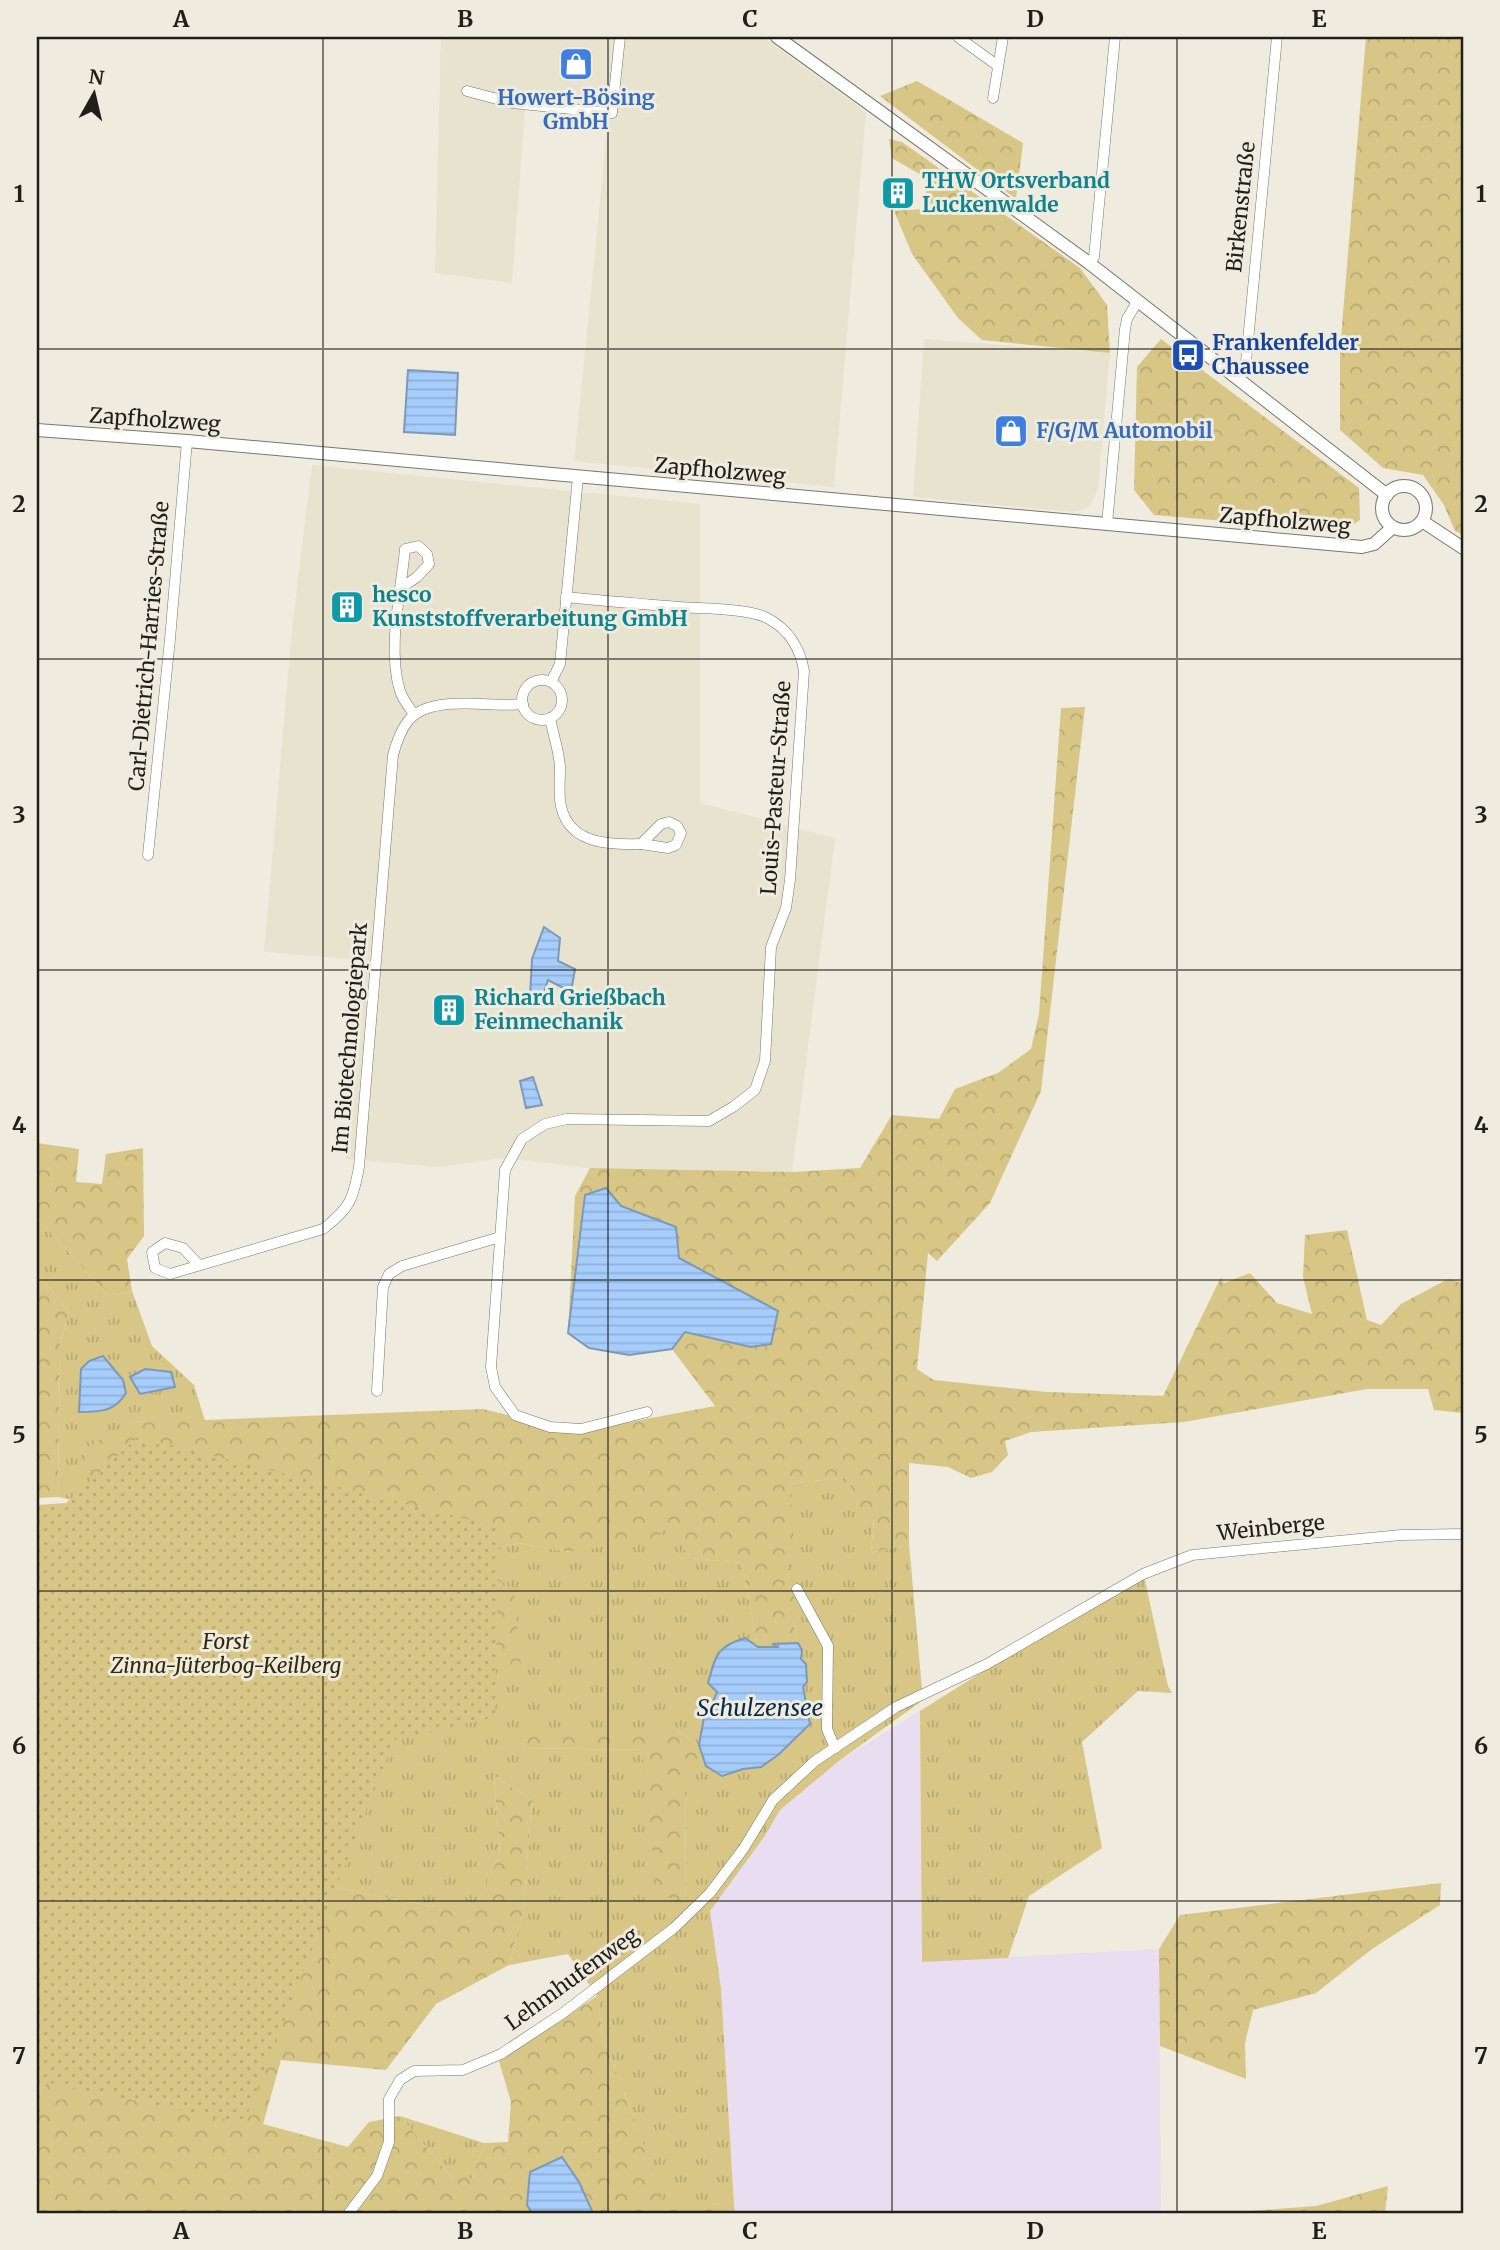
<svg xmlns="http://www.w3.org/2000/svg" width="1500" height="2250" font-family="Merriweather,serif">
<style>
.built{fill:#e8e3ce}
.industrial{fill:#e8ddf1}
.grass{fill:url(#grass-tufts);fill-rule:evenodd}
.forest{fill:url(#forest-crowns)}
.park{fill:url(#park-dots)}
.water{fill:url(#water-rules);stroke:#7e99b8;stroke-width:2}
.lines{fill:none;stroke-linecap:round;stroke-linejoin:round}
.street-casing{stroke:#79766a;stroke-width:11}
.secondary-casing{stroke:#79766a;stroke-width:14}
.street{stroke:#fff;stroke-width:10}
.secondary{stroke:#fff;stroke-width:12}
.grid{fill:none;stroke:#201f1a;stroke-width:2;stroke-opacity:0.55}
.labels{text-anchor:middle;stroke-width:6;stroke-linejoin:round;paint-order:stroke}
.shop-label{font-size:21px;font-weight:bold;fill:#366cbe;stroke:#efecdf}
.culture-label{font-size:21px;font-weight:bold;fill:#0d838f;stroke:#efecdf;text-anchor:start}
.street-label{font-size:21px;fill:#201f1a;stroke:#efecdf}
.transit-label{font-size:21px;font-weight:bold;fill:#164399;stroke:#efecdf;text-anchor:start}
.park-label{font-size:21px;font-style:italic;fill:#322a08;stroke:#efecdf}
.water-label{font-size:23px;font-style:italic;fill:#072a4d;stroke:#efecdf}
.neatline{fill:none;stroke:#201f1a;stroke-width:2.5}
.grid-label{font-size:23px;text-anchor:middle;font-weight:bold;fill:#201f1a}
</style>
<defs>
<pattern id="grass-tufts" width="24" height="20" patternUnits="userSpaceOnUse" patternTransform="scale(1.75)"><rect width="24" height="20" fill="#d7c686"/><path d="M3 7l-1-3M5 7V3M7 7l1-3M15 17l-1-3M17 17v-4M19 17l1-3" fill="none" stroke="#b8aa73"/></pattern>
<pattern id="forest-crowns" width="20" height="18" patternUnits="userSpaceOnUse" patternTransform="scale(1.75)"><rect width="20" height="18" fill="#d7c686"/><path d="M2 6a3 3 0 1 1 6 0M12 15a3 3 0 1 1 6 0" fill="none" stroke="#b8aa73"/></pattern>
<pattern id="park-dots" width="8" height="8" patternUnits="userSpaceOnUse" patternTransform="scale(1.75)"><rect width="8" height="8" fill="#d7c686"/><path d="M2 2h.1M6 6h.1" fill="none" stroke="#b8aa73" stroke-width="1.8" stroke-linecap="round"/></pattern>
<pattern id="water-rules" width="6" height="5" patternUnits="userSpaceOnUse" patternTransform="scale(1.75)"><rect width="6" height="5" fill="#a6cdfb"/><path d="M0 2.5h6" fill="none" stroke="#8fb0d7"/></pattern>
</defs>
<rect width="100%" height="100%" fill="#efecdf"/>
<g class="built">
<path d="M441,37H763L866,112L834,487L574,461L608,121L525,109L512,283L435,273Z"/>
<path d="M924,339L1110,353L1098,490L1089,507L1073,512L913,497Z"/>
<path d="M312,465L700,504V803L835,838L792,1172L590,1168L502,1158L440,1167L345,1159L362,960L264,952L292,629Z"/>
</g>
<path class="industrial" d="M920,1711L922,1962L1159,1949L1161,2213H735L721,1989L710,1911L746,1856L780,1810L840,1760Z"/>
<g class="grass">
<path d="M37,1217L109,1297L132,1291L152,1346L194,1385L205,1421L130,1423L470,1560L518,1543L570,1552L668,1527L691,1558L742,1563L758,1647L717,1692L711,1707L705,1712L699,1745L676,1730H528L524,1748L642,1750L686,1902L685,1778L706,1766L722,1776L743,1769L761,1767L778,1755L810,1724L803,1687L802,1650L798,1643L794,1625L796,1608L786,1581L789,1484L847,1477L857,1505L874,1518L871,1553L909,1544L923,1700L840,1760L780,1810L764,1837L710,1911L721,1989L734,2204L663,2206L639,2132L603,2037L597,1996L568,1954L509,1965L523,1912L532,1800L494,1776L500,1854L475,1907H436L288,1879L221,1530L58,1497L60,1344L69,1312L37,1273ZM81,1369L123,1380L81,1385Z"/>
<path d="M1143,1571L1168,1686L1172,1693L1138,1691L1082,1742L1102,1848L1029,1896L1008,1958L922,1962L920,1711Z"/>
<path d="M400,2116L484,2143L472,2178H452Z"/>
</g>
<g class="forest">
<path d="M1366,37H1463V535L1455,531L1444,505L1423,475L1383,468L1340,430V350Z"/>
<path d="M917,81L1023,143L1016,199L880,96Z"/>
<path d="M889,139L902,142L1080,268L1107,305L1110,353L982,340L958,318L912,254L894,211L924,209L928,179L892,158Z"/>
<path d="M1161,339L1359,488L1360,520L1343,531L1154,515L1134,490L1137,367Z"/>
<path d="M1085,707L1041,1091L990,1203L937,1261L928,1253L917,1369L934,1380L1047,1392L1163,1396L1221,1277L1224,1283L1250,1273L1277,1303L1312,1314L1303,1277L1305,1235L1347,1230L1367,1320L1381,1325L1401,1304L1448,1279L1463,1283V1413L1434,1410L1428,1389H1367L1184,1422L1031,1432L1005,1441L1008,1455L992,1472L971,1478L948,1467L909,1463V1544L871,1553L874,1519L857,1505L847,1477L789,1484L794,1530L786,1581L798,1605L794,1625L798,1643L774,1644L782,1647H758L742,1563L691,1558L668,1528L651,1539L570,1552L518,1543L471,1560L514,1590L521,1667L320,1683L156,1501L81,1474L82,1450L130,1423L483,1409L577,1432L715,1406L672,1349L685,1332L751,1347L778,1311L679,1258L676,1227L621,1206L585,1195L568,1333L575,1196L590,1168L792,1172L860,1168L892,1115L939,1119L955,1089L998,1073L1031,1049L1039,1014L1061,708Z"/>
<path d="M37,1143L79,1149L76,1182L102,1184L106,1154L143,1148L144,1236L127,1259L132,1291L109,1297L37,1217Z"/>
<path d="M37,1273L69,1312L60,1344L58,1497L37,1498Z"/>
<path d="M37,1621L288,1879L436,1907H475L500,1854L494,1776L532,1800L523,1912L509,1965L436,2004L386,2070L281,2060L263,2124L348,2147L369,2122L400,2116L452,2178H472L484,2143L508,2142L511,2102L499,2061L597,1996L603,2037L641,2137L663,2205L734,2204L735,2213H593L579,2182L527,2205L532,2213H37Z"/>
<path d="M527,1730H676L699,1745L706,1766L685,1779L686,1903L657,1894L642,1750L524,1748Z"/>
<path d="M1441,1883L1440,1905L1372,1949L1316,1993L1253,2010L1245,2043L1246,2079L1160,2046L1159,1949L1180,1915Z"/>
<path d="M1388,2186L1385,2213H1224L1316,2206Z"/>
</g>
<path class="park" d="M138,1437L499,1527L495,1717L394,1740L244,2123L46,2082L37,2126V1505L66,1503Z"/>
<g class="water">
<path d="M408,370L458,373L455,435L404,432Z"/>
<path d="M544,927L560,938L558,961L575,969L571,992L548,980L541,1001L530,997L532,959Z"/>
<path d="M533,1077L542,1105L526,1108L520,1081Z"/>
<path d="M606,1188L621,1206L676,1227L679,1258L778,1311L771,1344L751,1347L685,1332L672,1349L629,1355L589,1348L568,1333L585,1195Z"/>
<path d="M103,1356L123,1380L126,1393C115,1412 99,1412 79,1412L81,1369L89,1361Z"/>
<path d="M145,1369L171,1372L175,1387L140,1394L130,1377Z"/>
<path d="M745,1638L758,1647H779L772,1644L798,1643L802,1650L801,1659L806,1664L807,1682L803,1687L810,1724L778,1755L761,1767L743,1769L722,1776L706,1766L699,1745L705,1712L711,1707L717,1692L708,1683C716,1655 716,1647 745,1638Z"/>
<path d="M562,2157L579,2182L593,2213H532L527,2205L530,2172Z"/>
</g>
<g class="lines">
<g class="street-casing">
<g id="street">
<path d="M958,37L998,66"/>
<path d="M467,91L512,103L612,113L620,37"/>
<path d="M993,98L1003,37"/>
<path d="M1089,263L1094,257L1115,37"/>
<path d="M1237,379L1244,371L1246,362L1277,37"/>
<path d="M1107,524L1125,329L1127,319L1138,300"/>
<path d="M401,588L417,577L429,564L427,554L418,546L405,549C401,592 387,649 400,691C403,700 409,707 414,714"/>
<path d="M566,597C604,601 642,604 679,607C703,609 750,608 769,619C790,631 800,648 804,671L790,880L786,908L771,947L765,1061L755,1090L733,1107L709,1121L567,1119L545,1124L522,1139L505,1170L491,1367L495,1387L515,1415L550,1427L581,1429L647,1412"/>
<circle cx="542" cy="700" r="20"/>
<path d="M551,682L560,664L578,477"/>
<path d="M550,718C553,734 559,751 560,767C560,778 559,789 560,800C565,844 607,845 641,844"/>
<path d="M669,822L677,826L681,833L676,845L668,848L641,844L661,824Z"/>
<path d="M148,855L170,639L187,441"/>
<path d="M199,1265L183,1248L165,1243L152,1252L155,1268L170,1274L323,1229C350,1208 353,1200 359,1167L393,755C396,744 400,731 408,721C430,693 491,708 523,704"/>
<path d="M377,1391L383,1287L389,1274L402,1266L500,1237"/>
<path d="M797,1589L828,1646L827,1729L835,1748"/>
<path d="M349,2213L377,2176L389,2142V2099L400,2080L414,2071L463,2070L501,2054L563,2013L674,1928L710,1893L744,1848L773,1800L815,1761L896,1707L987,1664L1143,1574L1192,1555L1401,1535L1463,1534"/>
</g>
</g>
<g class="secondary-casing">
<g id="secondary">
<path d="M777,37L1089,263L1387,495"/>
<path d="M37,430L187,441L1362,547L1374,544L1393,527"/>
<circle cx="1404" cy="508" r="22"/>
<path d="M1422,521L1463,548"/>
</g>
</g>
<use href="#street" class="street"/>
<use href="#secondary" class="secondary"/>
</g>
<path class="grid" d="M323,37V2213M608,37V2213M892,37V2213M1177,37V2213M37,349H1463M37,659H1463M37,970H1463M37,1280H1463M37,1591H1463M37,1901H1463"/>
<defs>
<g id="shop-square" transform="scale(1.75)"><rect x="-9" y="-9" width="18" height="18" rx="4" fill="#3f7fe0" stroke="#efecdf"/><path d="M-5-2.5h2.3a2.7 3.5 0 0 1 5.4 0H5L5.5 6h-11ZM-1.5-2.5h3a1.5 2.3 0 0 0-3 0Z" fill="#fff"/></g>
<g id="building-square" transform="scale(1.75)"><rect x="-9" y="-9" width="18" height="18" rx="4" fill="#0f9aa8" stroke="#efecdf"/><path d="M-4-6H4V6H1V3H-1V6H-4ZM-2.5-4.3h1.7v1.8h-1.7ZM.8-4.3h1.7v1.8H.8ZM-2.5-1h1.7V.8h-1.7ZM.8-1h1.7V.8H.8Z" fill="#fff"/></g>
<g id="bus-square" transform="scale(1.75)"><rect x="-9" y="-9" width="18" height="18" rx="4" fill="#1a4fb4" stroke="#efecdf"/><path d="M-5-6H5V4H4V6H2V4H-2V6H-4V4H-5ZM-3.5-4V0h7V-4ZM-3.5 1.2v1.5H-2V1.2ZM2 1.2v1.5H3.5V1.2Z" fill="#fff"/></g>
</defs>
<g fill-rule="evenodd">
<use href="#shop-square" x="576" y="64"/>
<use href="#building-square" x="898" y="193"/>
<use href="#bus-square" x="1188" y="355"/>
<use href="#shop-square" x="1011" y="431"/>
<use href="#building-square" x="347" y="607"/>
<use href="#building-square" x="449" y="1010"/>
</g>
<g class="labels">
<g class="shop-label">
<text x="576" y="105">Howert-Bösing<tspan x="576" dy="24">GmbH</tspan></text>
<text x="1036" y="438" text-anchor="start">F/G/M Automobil</text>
</g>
<g class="culture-label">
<text x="922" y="188">THW Ortsverband<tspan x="922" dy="24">Luckenwalde</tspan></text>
<text x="372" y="602">hesco<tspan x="372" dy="24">Kunststoffverarbeitung GmbH</tspan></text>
<text x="474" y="1005">Richard Grießbach<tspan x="474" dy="24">Feinmechanik</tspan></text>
</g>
<g class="street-label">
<text transform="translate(1241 207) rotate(-84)" y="7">Birkenstraße</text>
<text transform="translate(155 420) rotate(4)" y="7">Zapfholzweg</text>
<text transform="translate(720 471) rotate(5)" y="7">Zapfholzweg</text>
<text transform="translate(1285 521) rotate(5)" y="7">Zapfholzweg</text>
<text transform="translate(149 646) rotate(-85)" y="7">Carl-Dietrich-Harries-Straße</text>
<text transform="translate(776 788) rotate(-86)" y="7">Louis-Pasteur-Straße</text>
<text transform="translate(350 1038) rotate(-85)" y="7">Im Biotechnologiepark</text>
<text transform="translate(1271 1528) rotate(-6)" y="7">Weinberge</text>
<text transform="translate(572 1979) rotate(-36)" y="7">Lehmhufenweg</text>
</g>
<g class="transit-label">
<text x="1212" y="350">Frankenfelder<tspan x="1212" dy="24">Chaussee</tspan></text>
</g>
<g class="park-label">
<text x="226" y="1649">Forst<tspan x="226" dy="24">Zinna-Jüterbog-Keilberg</tspan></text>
</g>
<g class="water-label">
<text x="760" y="1716">Schulzensee</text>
</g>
</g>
<rect width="1500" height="2250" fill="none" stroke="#efecdf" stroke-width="77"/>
<g transform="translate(94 94) rotate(8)" stroke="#efecdf" stroke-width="5" paint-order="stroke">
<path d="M0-5L12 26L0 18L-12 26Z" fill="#201f1a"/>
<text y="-10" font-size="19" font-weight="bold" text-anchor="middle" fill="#201f1a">N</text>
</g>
<rect x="38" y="38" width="1424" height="2174" class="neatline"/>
<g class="grid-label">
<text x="181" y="27">A</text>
<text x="465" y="27">B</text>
<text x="750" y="27">C</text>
<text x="1035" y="27">D</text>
<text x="1319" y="27">E</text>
<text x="19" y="202">1</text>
<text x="1481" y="202">1</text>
<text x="19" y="512">2</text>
<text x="1481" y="512">2</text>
<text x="19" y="823">3</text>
<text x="1481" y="823">3</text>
<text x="19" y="1133">4</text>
<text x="1481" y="1133">4</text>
<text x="19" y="1443">5</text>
<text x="1481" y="1443">5</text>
<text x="19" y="1754">6</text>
<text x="1481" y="1754">6</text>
<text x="19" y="2064">7</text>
<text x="1481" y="2064">7</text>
<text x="181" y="2239">A</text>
<text x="465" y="2239">B</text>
<text x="750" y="2239">C</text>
<text x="1035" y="2239">D</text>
<text x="1319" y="2239">E</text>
</g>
</svg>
